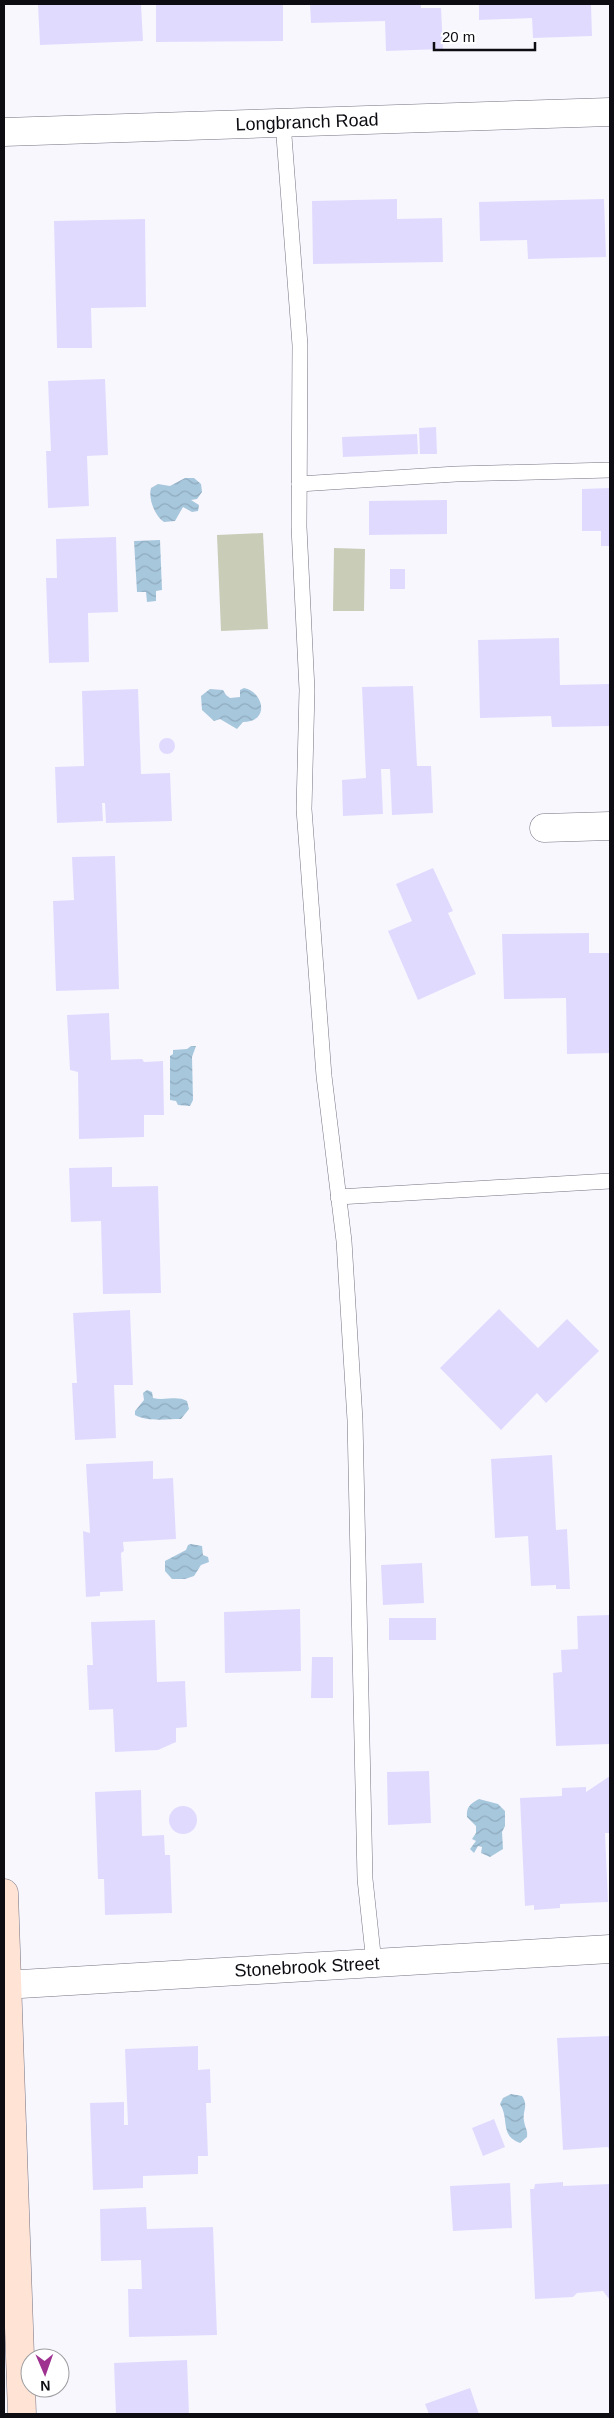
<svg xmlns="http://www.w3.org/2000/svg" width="614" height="2418" font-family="Helvetica,sans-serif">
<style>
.pitch{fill:#c9ccb7}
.water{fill:url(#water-waves)}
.building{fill:#e0dbfe}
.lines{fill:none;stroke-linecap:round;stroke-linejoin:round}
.lane-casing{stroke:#757383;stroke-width:16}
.street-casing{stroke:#757383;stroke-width:29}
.secondary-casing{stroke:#757383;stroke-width:29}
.lane{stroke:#fff;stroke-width:15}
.street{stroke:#fff;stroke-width:28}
.secondary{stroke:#ffe4d6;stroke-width:28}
.labels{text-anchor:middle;stroke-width:4;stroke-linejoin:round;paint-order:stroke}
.street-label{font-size:18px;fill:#0d0c12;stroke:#fff}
</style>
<defs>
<pattern id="water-waves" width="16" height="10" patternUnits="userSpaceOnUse" patternTransform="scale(1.25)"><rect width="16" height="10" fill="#a7c7dd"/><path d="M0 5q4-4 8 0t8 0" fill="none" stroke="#8faabd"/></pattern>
</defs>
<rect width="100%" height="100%" fill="#f8f7fe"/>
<g class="pitch">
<path d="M263,533L268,629L221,631L217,535Z"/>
<path d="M334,548L365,549L364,611H333Z"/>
</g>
<g class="water">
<path d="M185,478H194L201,484L202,492L197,499L191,500L199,505L198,511L192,512L183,507L175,521L164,522C155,516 148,499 151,488L158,484L170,486Z"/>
<path d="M160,540L162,590L156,591V601L147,602L146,592H137L134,541Z"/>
<path d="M244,688C264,692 270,722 243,722L237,729L220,719L214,721L202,710L201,696L210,689L223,690L226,695L230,698L240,697V690Z"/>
<path d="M191,1046H196L192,1057L193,1100L190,1106L178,1105L176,1101L170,1100V1056L173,1054V1050L187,1049Z"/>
<path d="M147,1390L152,1392L153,1398C165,1401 177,1395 187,1401L189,1409L181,1419C167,1419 147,1422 135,1415V1411L144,1400L143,1393Z"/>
<path d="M191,1544L202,1546L203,1555L208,1557L209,1562L201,1565L194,1576L185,1579H172L165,1571V1561L186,1550L188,1545Z"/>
<path d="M479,1799L498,1804L505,1811V1826L502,1832L503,1849L490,1857L481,1853L482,1847L478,1846L474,1853L470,1849L476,1841L472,1839L476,1833V1826L467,1817C466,1807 470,1804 479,1799Z"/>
<path d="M511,2094L522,2096C529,2106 522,2111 524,2121C525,2128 528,2130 527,2137L520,2143C499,2135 510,2120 500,2104L503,2098Z"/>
</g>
<g class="building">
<path d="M38,4H141L143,41L40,45Z"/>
<path d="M156,4H283V41L156,42Z"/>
<path d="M310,4H421V8H441L443,49L386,51L385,21L311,23Z"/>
<path d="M479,4H591L592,36L533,38L532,18L479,20Z"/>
<path d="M397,199V219L442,218L443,262L313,264L312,201Z"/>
<path d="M604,199L606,257L528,259L527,240L480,241L479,202Z"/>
<path d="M145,219L146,307L91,308L92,348H57L54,221Z"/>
<path d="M105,379L108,455L87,456L89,506L48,508L46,451H51L48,381Z"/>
<path d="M436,427L437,454H420L419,428Z"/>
<path d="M417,434L418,454L343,457L342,437Z"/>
<path d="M610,488V546H601V531H582V489Z"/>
<path d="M447,500V534L369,535V501Z"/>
<path d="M116,537L118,612L88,613L89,662L49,663L46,578H57L56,539Z"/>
<rect x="390" y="569" width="15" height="20"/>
<path d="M559,638L560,685L609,684L610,726L552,727L551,716L480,718L478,640Z"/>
<path d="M413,686L417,766H431L433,813L392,815L390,769H381L383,814L343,816L342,780L366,778L362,687Z"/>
<path d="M138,689L141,774L170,773L172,821L106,823L105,803H102L103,821L57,823L55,767L84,766L82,691Z"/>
<circle cx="167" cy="746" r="8"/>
<path d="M115,856L119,989L56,991L53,901L74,900L72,857Z"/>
<path d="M433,868L453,911L448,913L476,974L418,1000L388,931L412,921L396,884Z"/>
<path d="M589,933V953H610V1053L567,1054L566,998L504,999L502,934Z"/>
<path d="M109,1013L111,1060L142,1059L144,1062L163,1061L164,1115H144V1137L79,1139L78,1072L70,1070L67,1015Z"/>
<path d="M112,1167V1187L158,1186L161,1293L103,1294L101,1221L71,1222L69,1168Z"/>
<path d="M499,1309L538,1348L567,1319L599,1351L546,1403L537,1393L501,1430L440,1368Z"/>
<path d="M130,1310L133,1385H114L116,1438L75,1440L72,1383H77L73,1313Z"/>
<path d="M552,1455L556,1530L567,1529L570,1589H556V1585L531,1586L528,1536L495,1538L491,1459Z"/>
<path d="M153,1461V1479L173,1478L176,1539L123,1542L124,1551L121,1553L123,1591L100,1592V1596L86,1597L83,1531L90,1533L86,1464Z"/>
<path d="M422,1563L424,1603L383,1605L381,1565Z"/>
<path d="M300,1609L301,1671L225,1673L224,1612Z"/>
<path d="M610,1615V1744L556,1746L553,1673L562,1672L561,1650L578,1649L577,1616Z"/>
<rect x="389" y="1618" width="47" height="22"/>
<path d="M155,1620L157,1682L185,1681L187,1727L176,1728V1742L158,1750L115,1752L113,1709L89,1710L87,1665H93L91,1622Z"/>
<path d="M312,1657H333V1698H311Z"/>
<path d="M429,1771L431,1823L388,1825L387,1772Z"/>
<path d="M610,1776V1833H605L608,1902L560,1904V1908L534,1910V1905L525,1906L520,1798L562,1796V1788L586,1787V1792Z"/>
<path d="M141,1790L142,1836L164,1835L165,1855H170L172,1913L105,1915L104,1879H98L95,1792Z"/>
<circle cx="183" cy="1820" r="14"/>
<path d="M610,2036V2152L608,2147L563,2150L557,2038Z"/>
<path d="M198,2046V2070L210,2069L211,2103H206L208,2156H198V2174L143,2176V2188L93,2190L90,2103L124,2102V2125H128L125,2049Z"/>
<path d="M494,2119L505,2147L483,2156L472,2128Z"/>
<path d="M563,2182V2186L610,2184V2300L603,2291L577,2293L573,2297L535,2299L530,2189H534L535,2184Z"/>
<path d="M510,2183L512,2228L453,2231L450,2186Z"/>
<path d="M146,2207L147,2229L213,2227L217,2335L129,2337L128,2289H142L141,2260L101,2261L100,2209Z"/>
<path d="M187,2360L189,2414H116L114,2363Z"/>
<path d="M470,2388L479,2414H429L425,2404Z"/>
</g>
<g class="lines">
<g class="lane-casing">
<g id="lane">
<path d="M283,123L300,345L299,527L307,690L304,809L324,1076L344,1241L355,1420L365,1879L374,1963"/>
<path d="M299,484L456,474L610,470"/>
<path d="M338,1197L610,1181"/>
</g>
</g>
<g class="street-casing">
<g id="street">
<path d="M4,132L610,112"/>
<path d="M544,828L610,826"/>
<path d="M4,1985L610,1949"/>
</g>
</g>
<g class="secondary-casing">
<path id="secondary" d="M4,1893L22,2414"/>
</g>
<use href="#lane" class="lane"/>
<use href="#street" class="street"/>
<use href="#secondary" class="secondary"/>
</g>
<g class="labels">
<g class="street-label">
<text transform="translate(307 122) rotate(-2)" y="6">Longbranch Road</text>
<text transform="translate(307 1967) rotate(-3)" y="6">Stonebrook Street</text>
</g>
</g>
<rect width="614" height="2418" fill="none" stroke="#0d0c12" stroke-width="10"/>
<g transform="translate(45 2373) rotate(178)"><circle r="24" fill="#ffffff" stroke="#9e9ea0"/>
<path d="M0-4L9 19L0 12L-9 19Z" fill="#9f3291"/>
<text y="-8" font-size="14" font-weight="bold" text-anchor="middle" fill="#0d0c12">N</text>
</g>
<path d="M434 42v8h101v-8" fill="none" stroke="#0d0c12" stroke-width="2.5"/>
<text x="442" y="42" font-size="15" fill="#0d0c12" stroke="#ffffff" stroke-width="4" paint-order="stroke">20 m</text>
</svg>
